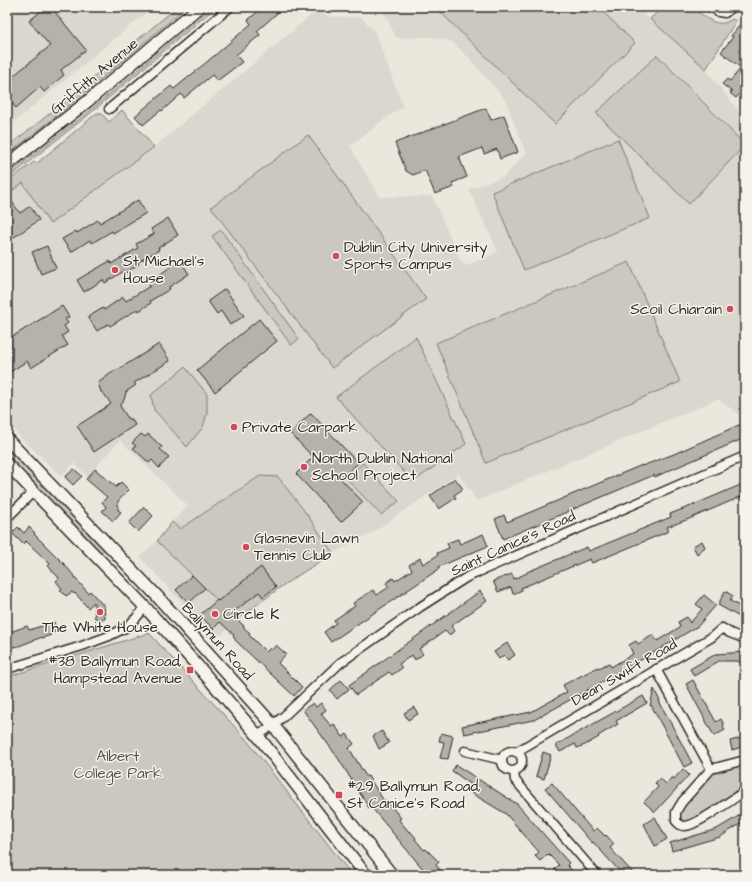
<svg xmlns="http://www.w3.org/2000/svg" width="752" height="882" font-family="'Architects Daughter',sans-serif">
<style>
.built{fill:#dbd7ce}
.green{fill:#cbc8bf;stroke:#7b7a75}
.building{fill:#b5b2ab;stroke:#2b2b2b}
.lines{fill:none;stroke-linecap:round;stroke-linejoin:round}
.street-casing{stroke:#2b2b2b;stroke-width:11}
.secondary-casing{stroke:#2b2b2b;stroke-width:14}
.street{stroke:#f7f3e8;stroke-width:8}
.secondary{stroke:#f7f3e8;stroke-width:11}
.poi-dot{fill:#d1495b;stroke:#f7f3e8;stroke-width:1.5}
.labels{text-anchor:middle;stroke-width:3;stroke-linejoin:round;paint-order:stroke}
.street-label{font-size:15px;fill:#2b2b2b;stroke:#f7f3e8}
.poi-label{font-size:15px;fill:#2b2b2b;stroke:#f7f3e8;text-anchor:start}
.park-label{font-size:15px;fill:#535250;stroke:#f7f3e8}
</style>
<rect width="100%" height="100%" fill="#ebe7dd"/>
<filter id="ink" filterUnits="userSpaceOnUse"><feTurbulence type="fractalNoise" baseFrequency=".025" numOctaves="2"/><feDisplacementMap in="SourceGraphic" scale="8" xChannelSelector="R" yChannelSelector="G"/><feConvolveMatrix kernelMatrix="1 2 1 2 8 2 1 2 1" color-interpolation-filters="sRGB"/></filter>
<g filter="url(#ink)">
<g class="built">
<path d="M7,7H153L7,128Z"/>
<path d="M372,7H636L706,69L745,120V419L718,399L477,501L458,474L370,534L333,553L306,513L278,477L260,476L180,529L172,522L188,506L120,440L87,476L74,463L61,476L20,437L7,421V194L23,183L50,223L154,147L316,11L330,17H361L375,32L403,107L386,118L350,146L379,197L432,196L460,259L465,266L498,252L469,189L503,177L526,153L505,99L469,58L451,41L432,37L396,38L383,10Z"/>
<path d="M157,541L192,575L237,620L216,639L140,557Z"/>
</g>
<g class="green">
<path d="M177,7H183L182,10L170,21C116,66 63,112 7,155V147L43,119Z"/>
<path d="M212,7H216L87,116L7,179V175L86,114Z"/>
<path d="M435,7H598L635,43L555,124Z"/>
<path d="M662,7H693C704,17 718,30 732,19L736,21L706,69L650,19Z"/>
<path d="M657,55L745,145L689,204L596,113Z"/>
<path d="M122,110L154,147L50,224L23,183L7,194V182L34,162L36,164L97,113H101L109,122Z"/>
<path d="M308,135L426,299L332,368L211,207Z"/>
<path d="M618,139L650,218L524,270L492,192Z"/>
<path d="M221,230L299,339L291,345L212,236Z"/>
<path d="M629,262L680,382L486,463L436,343Z"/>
<path d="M416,337L466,444L413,482L336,397Z"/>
<path d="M185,367L207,394V413L203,427L187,447L154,410L151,395Z"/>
<path d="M7,446L105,549L100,553L7,456Z"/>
<path d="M363,463L399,501L381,515L346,478Z"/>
<path d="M260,476L278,477L306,513L333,553L282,586L237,620L192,575L157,541L172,522L180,529Z"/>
<path d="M149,633L245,738L352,875H7V677Z"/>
<path d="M745,763V794L685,828H678L673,825L674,819L683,804L714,773L735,765Z"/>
</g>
<g class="building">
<path d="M46,7H51L86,50L61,70L64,75L44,92L40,87L16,108L7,97V81L50,46L29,21Z"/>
<path d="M263,7H284L257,31L260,35L236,55L242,62L217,81L212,75L184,98L181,94L162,111L161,110L143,125L135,116L171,86L174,89L214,56L251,24L248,20Z"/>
<path d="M745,19V45L742,49L745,51V88L736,98L730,93L732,92L722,84L727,79L730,81L741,68L721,52L733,37L731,36Z"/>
<path d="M486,108L491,120L504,115L518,152L500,159L497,149L484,154L482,148L459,157L467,177L452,183L454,187L435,194L425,170L413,175L406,171L395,143Z"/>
<path d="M7,195L20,213L30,206L39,220L7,242Z"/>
<path d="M138,200L146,213L113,233L112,231L92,243L90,240L71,252L62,239L76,231L77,233L98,220L100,223Z"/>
<path d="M168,218L178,235L158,248L159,250L138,262L139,264L126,273L124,271L105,283L103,280L84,292L77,280L110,261L111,264L138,248L136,244L154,234L151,229Z"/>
<path d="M47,246L56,268L41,274L32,252Z"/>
<path d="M180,260L189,274L169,287L170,289L150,301L151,303L139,311L138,309L110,326L108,324L97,331L88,317L103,308L104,310L123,297L126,301L150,286L148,283Z"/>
<path d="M225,289L244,316L230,325L221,311L217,314L208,301Z"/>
<path d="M62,306L69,317L65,319L68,323L64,326L68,332L62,336L68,345L31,368L27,361L7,374V340Z"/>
<path d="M259,319L277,341L215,392L197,370Z"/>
<path d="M159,344L170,361L134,383L136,385L126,392L124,400L120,406L129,420L131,418L135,425L94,452L77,426L111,404L105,395L101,392L98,383L114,371L119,369Z"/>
<path d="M311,413L358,463L341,479L363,502L341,522L296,474L313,457L290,433Z"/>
<path d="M741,424L745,433V438L668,471L655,477L654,475L503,539L495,519L504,515L507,522L642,465V466L674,454Z"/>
<path d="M141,434L145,437L148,434L162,447L160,449L169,457L159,468L152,460L149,463L133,448L136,446L132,443Z"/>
<path d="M74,469L82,476L73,485L65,477Z"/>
<path d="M95,469L116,487L121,482L129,490L118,501V510L121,512L113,521L102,511L106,507L102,502L107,497L86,479Z"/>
<path d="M455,478L463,489L454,495L456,498L439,509L430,496Z"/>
<path d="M745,483V495L689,519L667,527L669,531L592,563L590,559L521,588L522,590L513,594L511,587L498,592L493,581L512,574L514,579L527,573V572L587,547L589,551L671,517L670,514L691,506Z"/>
<path d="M144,507L153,516L138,532L129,523Z"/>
<path d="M18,527L24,533L29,527L35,533L34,534L65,565L88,593L90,591L102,604H104L105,619H95L94,602L88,608L75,593L74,594L72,592L66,596L60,590L62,589L56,581L59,578L48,566L50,564L26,541L23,544L12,533Z"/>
<path d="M483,534L488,546L438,567L439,569L331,642L324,632L336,623L334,620L355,606L353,603L373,590L377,595L389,587L386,583L393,578L395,581L412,570L409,565L420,558L423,564L438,555L437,553L449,548L447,543L458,539L460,544Z"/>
<path d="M702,541L705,547L697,554L693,546Z"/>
<path d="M261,567L276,587L263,597L259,592L231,614L244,626L243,627L250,633L249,635L266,652L270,648L272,650L276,645L286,654L278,663L302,687L294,696L235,640V639L233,636L234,635L220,622L213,629L200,615L217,600L218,601Z"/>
<path d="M192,575L205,588L189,603L176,590Z"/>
<path d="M480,591L487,601L451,626L455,631L449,635L445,631L419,649L423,654L415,660L412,655L399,664L402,668L392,675L389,672L356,695L349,685Z"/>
<path d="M725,591L733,596L730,601L745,609V620L718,605Z"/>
<path d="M704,595L716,605L698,626L648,656L534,720L464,734L462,726L531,712L567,692L563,685L598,667L599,668L609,663L611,667L633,654L629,645L636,641L638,644L653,635L657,641L680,627L678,622L687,617L690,623L702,609L696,604Z"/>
<path d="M54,622L57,631L50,634L51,635L42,638V637L19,646L7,648V633L27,626L29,630Z"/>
<path d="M507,643L515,655L508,660L504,655L499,659L494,652Z"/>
<path d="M745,652V664L737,661H719L694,676L690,669L716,654Z"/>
<path d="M341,680L349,689L337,699L330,690Z"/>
<path d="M693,680L716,722L721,719L724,725L723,726L725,730L714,736L686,684Z"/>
<path d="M654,689L660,701H659L692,763L684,767L651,705L650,706Z"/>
<path d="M643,696L647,703L616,721L618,724L598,736L599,737L585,745L577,748L575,744L560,752L556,745Z"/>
<path d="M313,703L316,707L321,703L326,710L321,714L331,726L334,724L343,737L347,734L354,744L349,748L364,773L367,777L368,776L384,801L386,800L401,818L399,820L409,832L410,831L416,838L415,839L424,850L426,849L439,862L436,865L445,875H428L371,807L369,808L338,758L303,710Z"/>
<path d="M414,707L418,714L408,720L404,713Z"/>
<path d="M382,731L389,743L379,749L373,736Z"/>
<path d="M441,733L453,736L448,759L440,758L444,742L439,741Z"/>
<path d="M745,737V746L732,750L730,741Z"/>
<path d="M543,752L551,755L544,779L536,776Z"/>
<path d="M456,765L517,804L569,863L567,865L576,875H558L554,870L559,865L548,854L540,861L535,856L539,852L506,814L468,791L472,785L452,771Z"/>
<path d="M683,769L689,775L655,812L644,802L658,787L655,783L660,778L666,784L672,777L674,779Z"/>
<path d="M552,783L593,831L597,828L605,836L606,835L614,844L610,848L635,875H623L593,842L592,843L545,788Z"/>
<path d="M745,812V821L720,837L672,851L670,843L717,829Z"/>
<path d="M655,817L667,839L655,846L644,824Z"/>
</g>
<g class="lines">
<g class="street-casing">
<g id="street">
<path d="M711,7L719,12L725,13L732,7"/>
<path d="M109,109L230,7"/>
<path d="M7,518L34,491"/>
<path d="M7,669L82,646L109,636L127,627L136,618L145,607"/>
<path d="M656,669L711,769"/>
<path d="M258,736L283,717L340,663L420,607L467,577L745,456"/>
<circle cx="512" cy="761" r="10"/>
<path d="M465,751L502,760"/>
<path d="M516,752L712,637L722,628L730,633L745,639"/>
<path d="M745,760L711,769L682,802L676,812V821C678,823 680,826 684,826C695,827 734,798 745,791"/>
<path d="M514,771L515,780L597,875"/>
</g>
</g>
<g class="secondary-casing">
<g id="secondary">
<path d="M7,165L88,101L199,7"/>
<path d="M7,439L156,595L273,725L392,875"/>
<path d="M7,464L145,607L203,672L258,736L366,875"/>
</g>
</g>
<use href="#street" class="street"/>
<use href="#secondary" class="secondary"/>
</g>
</g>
<g class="poi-dot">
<circle cx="336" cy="256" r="4"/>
<circle cx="115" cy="270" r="4"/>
<circle cx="730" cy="309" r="4"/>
<circle cx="234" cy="427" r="4"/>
<circle cx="304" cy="467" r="4"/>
<circle cx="246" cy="547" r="4"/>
<circle cx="100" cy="612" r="4"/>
<circle cx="215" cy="614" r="4"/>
<rect x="186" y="666" width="8" height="8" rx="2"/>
<rect x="335" y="791" width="8" height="8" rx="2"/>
</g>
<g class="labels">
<g class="street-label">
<text transform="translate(94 76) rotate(-40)" y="5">Griffith Avenue</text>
<text transform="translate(513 543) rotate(-25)" y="5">Saint Canice's Road</text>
<text transform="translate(218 641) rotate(48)" y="5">Ballymun Road</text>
<text transform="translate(624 672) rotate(-30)" y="5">Dean Swift Road</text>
</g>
<g class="poi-label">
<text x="344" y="252">Dublin City University<tspan x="344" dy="17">Sports Campus</tspan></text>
<text x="123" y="266">St Michael's<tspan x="123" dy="17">House</tspan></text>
<text x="722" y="314" text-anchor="end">Scoil Chiarain</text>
<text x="242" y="432">Private Carpark</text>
<text x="312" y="463">North Dublin National<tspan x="312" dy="17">School Project</tspan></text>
<text x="254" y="543">Glasnevin Lawn<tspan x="254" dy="17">Tennis Club</tspan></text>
<text x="223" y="619">Circle K</text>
<text x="100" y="632" text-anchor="middle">The White House</text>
<text x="182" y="666" text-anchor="end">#38 Ballymun Road,<tspan x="182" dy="17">Hampstead Avenue</tspan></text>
<text x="347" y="791">#29 Ballymun Road,<tspan x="347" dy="17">St Canice's Road</tspan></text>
</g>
<g class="park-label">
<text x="118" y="761">Albert<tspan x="118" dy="17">College Park</tspan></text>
</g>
</g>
<rect width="752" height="882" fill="none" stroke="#f7f3e8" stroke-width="24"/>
<rect x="12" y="12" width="728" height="858" fill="none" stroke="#2b2b2b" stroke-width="1.5" filter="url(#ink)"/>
</svg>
